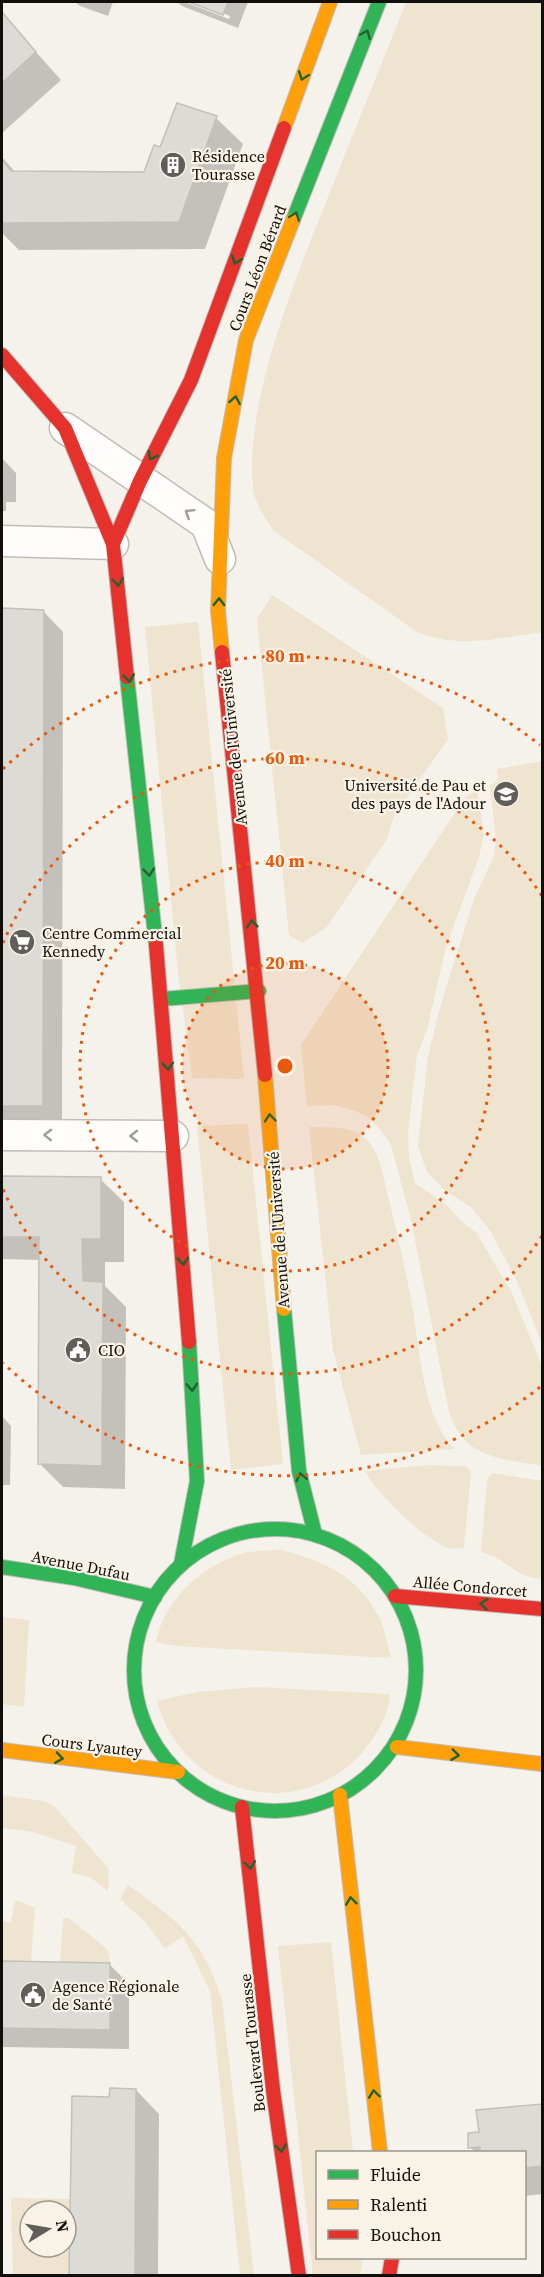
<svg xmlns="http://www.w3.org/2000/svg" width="544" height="2277" font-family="'Source Serif 4',serif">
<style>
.green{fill:#efe4cf;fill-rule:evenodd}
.shadow{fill:#0003}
.building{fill:#dddbd6;stroke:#c3c0bc;stroke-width:1.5}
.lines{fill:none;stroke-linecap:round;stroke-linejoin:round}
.street-casing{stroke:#c0bdb8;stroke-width:33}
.fast-casing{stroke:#c0bdb8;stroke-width:16}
.slow-casing{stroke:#c0bdb8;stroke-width:16}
.jam-casing{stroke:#c0bdb8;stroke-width:16}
.street{stroke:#fefdfc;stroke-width:30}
.fast{stroke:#30b455;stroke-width:14}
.slow{stroke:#ff9f0a;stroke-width:14}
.jam{stroke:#e5322d;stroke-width:14}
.oneway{stroke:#206230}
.oneway2{stroke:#9f9e9c}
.ring{fill:none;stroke:#e8590c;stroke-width:3;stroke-dasharray:3 6}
.labels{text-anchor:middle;stroke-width:4.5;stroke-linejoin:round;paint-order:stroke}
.poi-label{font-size:16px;fill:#110f0b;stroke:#f9f3e7;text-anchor:start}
.street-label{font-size:16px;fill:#110f0b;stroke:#f9f3e7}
.centre{fill:#e8590c;stroke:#f9f3e7;stroke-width:3}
.ring-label{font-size:18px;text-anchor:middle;font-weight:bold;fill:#e8590c;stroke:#f9f3e7;stroke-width:4.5;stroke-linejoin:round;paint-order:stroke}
</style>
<rect width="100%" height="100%" fill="#f5f2eb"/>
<g class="green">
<path d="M406,2H542V632C500,638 458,649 417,632L274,531C265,517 254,504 253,486C244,401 298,272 330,192C355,129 381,65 406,2Z"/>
<path d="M272,595L443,708L448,739L394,816L387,839L326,928L302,943L289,935L257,619Z"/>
<path d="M198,622L244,1079L192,1078L178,972L145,627Z"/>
<path d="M542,761V1343L516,1279L491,1232L472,1208L446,1191L427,1172L418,1147L428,1056L440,1007L474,899L494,856L496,840L490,785L498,781L497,769Z"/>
<path d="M477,789L484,834L479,857L446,947L427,1030L417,1055L408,1133L409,1158L415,1183L448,1206L461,1221L476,1232L512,1293L542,1366V1466C499,1458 465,1459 449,1412L411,1220L391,1145L380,1129L368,1117L355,1111L334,1105L307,1106L301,1045L464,799Z"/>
<path d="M248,1124L283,1464L231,1470L197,1126Z"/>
<path d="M309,1127C324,1128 345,1126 358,1133C379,1145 382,1171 387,1192C396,1228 404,1263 411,1299C420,1343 421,1417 455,1449L361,1455L333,1350Z"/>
<path d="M427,1465L465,1466L471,1471L464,1548C459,1548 454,1549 449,1548C426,1542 376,1492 365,1471Z"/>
<path d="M492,1473L542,1481V1579C512,1577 508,1558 481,1552L487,1479Z"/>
<path d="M282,1550C325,1562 357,1575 379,1617C385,1629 387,1645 391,1658L176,1646L156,1642C164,1601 200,1567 240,1554C252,1550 268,1551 282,1550Z"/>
<path d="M2,1617L29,1620L24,1707L2,1704Z"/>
<path d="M256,1687L390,1694C389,1716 374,1739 360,1755C293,1825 182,1793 157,1701L197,1692Z"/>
<path d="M2,1795L43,1801L54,1806L109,1869L108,1891L90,1877L72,1873L76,1846L33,1832L2,1828Z"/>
<path d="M128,1885C178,1921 203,1938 222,2000L254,2275H240L210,1991L183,1936L165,1948L144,1921L120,1899Z"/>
<path d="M15,1900L35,1908L31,1962L2,1961V1921L11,1923Z"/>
<path d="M63,1918H69L108,1950L110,1962H60Z"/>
<path d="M331,1942L353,2152H318V2258H363L360,2275H313L278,1946Z"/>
<path d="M11,2198L70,2199L69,2275H13ZM30,2211H66V2247H30Z"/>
</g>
<g class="shadow">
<path d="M75,2H113L108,16L80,6Z"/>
<path d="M177,2H185L229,19L230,16L194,2H248L238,28L182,6Z"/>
<path d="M2,14L61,80L2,133Z"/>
<path d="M216,118L243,144L205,249L19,250L2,233V157L15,172L145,173Z"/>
<path d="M2,458L16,473V502H6V511H2Z"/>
<path d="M29,609L43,611L63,632L62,1125H2V610Z"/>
<path d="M2,1178L100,1179L124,1202V1262H105V1286L126,1307L125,1489L63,1487L40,1464V1260L2,1259Z"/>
<path d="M2,1416L11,1426L10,1485H2Z"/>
<path d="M2,1963L109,1964L129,1984V2049L2,2047Z"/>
<path d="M136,2090L159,2114L158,2276H70L111,2098Z"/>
<path d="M542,2105V2194L524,2196V2152H475L470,2147L480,2134L478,2111Z"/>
</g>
<g class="building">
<path d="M189,2H228L223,15Z"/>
<path d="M2,12L36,52L2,83Z"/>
<path d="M177,103L217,116L179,222L2,223V159L11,171L144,172L154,145L160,147Z"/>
<path d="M2,608L44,610L43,1105L41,1106H2Z"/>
<path d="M2,1176L101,1177V1239H82L83,1281L103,1282L102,1466L38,1464L39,1237H2Z"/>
<path d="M2,1961L110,1963V2030L2,2028Z"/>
<path d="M110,2088L136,2089L135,2276H69L72,2096L109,2097Z"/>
<path d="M542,2104V2166L524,2168V2152H480V2147L468,2148V2133L479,2132L476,2110Z"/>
</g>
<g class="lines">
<g class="street-casing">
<g id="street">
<path d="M65,428L206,524L220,559"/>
<path d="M2,541L113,544"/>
<path d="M2,1135L173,1136"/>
</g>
</g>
<g class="fast-casing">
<g id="fast">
<path d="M293,220L379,2"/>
<path d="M127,677L156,945"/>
<path d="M162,999L259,991"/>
<path d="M284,1309L299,1471L315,1534"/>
<circle cx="275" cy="1670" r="141"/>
<path d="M181,1564L197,1481L189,1342"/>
<path d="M2,1567L74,1578L155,1597"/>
</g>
</g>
<g class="slow-casing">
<g id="slow">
<path d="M284,128L330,2"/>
<path d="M222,652L218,611L224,458L246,340L293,220"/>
<path d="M265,1075L284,1309"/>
<path d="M397,1747L542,1764"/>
<path d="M2,1750L178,1772"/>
<path d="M340,1795L380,2152"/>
</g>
</g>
<g class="jam-casing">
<g id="jam">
<path d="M2,355L65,428L113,544L127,677"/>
<path d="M113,544L140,481L191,380L284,128"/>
<path d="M222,652L265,1075"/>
<path d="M156,945L189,1342"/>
<path d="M395,1596L542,1609"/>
<path d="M242,1807L273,2090L299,2276"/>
<path d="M389,2276L392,2258"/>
</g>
</g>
<use href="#street" class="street"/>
<use href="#fast" class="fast"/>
<use href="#slow" class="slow"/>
<use href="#jam" class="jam"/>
</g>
<defs><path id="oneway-chevron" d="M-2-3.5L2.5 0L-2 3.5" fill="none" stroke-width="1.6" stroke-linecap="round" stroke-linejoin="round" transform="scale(1.5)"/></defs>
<g class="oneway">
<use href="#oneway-chevron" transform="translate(366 34) rotate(-68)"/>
<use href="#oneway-chevron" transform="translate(303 76) rotate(110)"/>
<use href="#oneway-chevron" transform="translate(295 216) rotate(-69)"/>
<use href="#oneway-chevron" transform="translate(236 260) rotate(110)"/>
<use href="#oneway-chevron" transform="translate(235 400) rotate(-80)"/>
<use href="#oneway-chevron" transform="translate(152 456) rotate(117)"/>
<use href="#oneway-chevron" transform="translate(118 582) rotate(82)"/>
<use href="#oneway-chevron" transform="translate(219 602) rotate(-89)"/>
<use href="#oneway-chevron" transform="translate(129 678) rotate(83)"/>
<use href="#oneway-chevron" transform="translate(149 872) rotate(84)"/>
<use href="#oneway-chevron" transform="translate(252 924) rotate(-96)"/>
<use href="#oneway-chevron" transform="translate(168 1066) rotate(86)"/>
<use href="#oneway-chevron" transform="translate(270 1118) rotate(-95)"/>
<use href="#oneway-chevron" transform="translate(183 1261) rotate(86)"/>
<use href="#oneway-chevron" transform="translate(192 1387) rotate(87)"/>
<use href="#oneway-chevron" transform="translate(301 1477) rotate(-103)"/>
<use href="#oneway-chevron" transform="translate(484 1604) rotate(-175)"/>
<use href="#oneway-chevron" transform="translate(455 1755) rotate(7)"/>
<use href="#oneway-chevron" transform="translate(59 1758) rotate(9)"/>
<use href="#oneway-chevron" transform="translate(250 1865) rotate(83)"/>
<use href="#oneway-chevron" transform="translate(351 1901) rotate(-97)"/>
<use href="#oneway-chevron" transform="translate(374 2094) rotate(-97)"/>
<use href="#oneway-chevron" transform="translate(281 2148) rotate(82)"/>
</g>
<g class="oneway2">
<use href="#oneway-chevron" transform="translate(189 513) rotate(-148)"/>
<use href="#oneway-chevron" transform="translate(48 1135) rotate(-179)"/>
<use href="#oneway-chevron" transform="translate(134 1136) rotate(180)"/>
</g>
<circle cx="285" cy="1066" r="103" fill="#e8590c" fill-opacity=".12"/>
<g class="ring">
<circle cx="285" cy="1066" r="103"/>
<circle cx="285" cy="1066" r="205"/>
<path d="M542 1236A308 308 0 0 1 3 1189M3 943A308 308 0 0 1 542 896"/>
<path d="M540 1387A410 410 0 0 1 3 1363M3 769A410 410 0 0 1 540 745"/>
</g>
<defs>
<g id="building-disc" transform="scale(1.35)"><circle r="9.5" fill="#615e59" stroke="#f9f3e7"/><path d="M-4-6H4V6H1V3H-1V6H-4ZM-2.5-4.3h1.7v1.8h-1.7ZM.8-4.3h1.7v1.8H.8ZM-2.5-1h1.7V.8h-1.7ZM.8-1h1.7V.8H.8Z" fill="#fff"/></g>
<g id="university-disc" transform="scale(1.35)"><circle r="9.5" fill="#615e59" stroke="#f9f3e7"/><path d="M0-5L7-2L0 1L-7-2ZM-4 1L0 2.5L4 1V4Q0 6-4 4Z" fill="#fff"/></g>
<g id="supermarket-disc" transform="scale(1.35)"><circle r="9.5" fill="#615e59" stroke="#f9f3e7"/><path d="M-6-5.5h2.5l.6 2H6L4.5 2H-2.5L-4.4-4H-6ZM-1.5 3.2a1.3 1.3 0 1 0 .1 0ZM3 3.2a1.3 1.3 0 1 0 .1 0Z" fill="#fff"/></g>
<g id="civic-disc" transform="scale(1.35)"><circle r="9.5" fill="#615e59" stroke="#f9f3e7"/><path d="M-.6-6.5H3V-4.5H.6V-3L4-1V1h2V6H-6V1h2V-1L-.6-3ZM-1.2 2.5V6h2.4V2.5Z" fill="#fff"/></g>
</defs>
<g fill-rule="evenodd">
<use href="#building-disc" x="173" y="165"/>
<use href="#university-disc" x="506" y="794"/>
<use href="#supermarket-disc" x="22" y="942"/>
<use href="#civic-disc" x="78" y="1350"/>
<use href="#civic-disc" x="33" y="1995"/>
</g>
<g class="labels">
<g class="poi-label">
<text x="192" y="162">Résidence<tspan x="192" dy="18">Tourasse</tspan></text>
<text x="486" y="791" text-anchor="end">Université de Pau et<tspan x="486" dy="18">des pays de l'Adour</tspan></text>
<text x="42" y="939">Centre Commercial<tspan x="42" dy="18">Kennedy</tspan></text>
<text x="98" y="1356">CIO</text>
<text x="52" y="1992">Agence Régionale<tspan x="52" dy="18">de Santé</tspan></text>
</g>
<g class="street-label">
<text transform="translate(257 268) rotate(-69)" y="6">Cours Léon Bérard</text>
<text transform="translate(233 747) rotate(-96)" y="6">Avenue de l'Université</text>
<text transform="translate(278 1230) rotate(-94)" y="6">Avenue de l'Université</text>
<text transform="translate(81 1565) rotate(11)" y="6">Avenue Dufau</text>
<text transform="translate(470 1586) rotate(5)" y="6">Allée Condorcet</text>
<text transform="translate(92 1745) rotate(7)" y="6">Cours Lyautey</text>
<text transform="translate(252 2043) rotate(-96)" y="6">Boulevard Tourasse</text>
</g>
</g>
<circle cx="285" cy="1066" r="9" class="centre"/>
<g class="ring-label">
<text x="285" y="662">80 m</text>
<text x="285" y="764">60 m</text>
<text x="285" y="867">40 m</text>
<text x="285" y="969">20 m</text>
</g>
<rect width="544" height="2277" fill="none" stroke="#110f0b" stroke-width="6"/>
<rect x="316" y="2151" width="210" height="108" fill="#f9f3e7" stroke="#9c988f" stroke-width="1.5"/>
<rect x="328" y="2170" width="30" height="9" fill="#30b455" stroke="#9c988f" stroke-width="1.5"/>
<text x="370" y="2181" font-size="18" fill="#110f0b">Fluide</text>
<rect x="328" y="2200" width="30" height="9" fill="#ff9f0a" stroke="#9c988f" stroke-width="1.5"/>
<text x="370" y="2211" font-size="18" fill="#110f0b">Ralenti</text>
<rect x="328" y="2230" width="30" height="9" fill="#e5322d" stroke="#9c988f" stroke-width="1.5"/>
<text x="370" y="2241" font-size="18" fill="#110f0b">Bouchon</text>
<g transform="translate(48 2229) rotate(79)"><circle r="28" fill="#f9f3e7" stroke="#9c988f" stroke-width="1.5"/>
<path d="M0-4.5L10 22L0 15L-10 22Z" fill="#615e59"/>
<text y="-9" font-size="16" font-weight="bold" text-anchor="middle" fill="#110f0b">N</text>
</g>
</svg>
